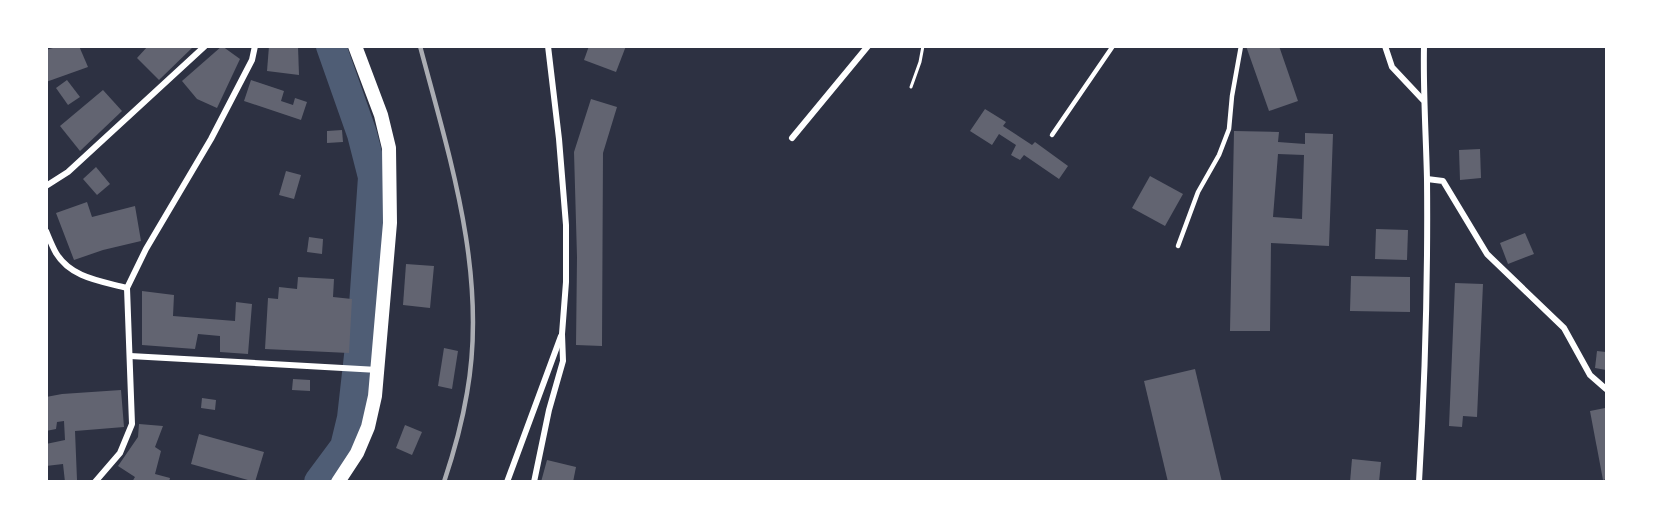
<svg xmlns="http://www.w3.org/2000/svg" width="1653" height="528" font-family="Karla,sans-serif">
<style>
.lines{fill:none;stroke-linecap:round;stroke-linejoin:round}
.river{stroke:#4f5d75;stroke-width:30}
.building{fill:#626471;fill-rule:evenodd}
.path{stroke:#fff;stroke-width:3}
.service{stroke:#fff;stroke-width:4.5}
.minor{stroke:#fff;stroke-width:6}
.primary{stroke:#fff;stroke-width:14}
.rail{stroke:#abadb3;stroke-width:4.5}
</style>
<rect width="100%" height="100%" fill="#2d3142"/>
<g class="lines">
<path class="river" d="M319,482L345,447L352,418L363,320L373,177L362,134L331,46"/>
</g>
<g class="building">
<path d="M60,46H79L88,67L46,82V50Z"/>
<path d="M148,46H194L159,80L137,58Z"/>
<path d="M222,46L240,59L217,108L197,99L182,81Z"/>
<path d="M269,46H298L299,75L267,71Z"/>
<path d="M589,46H626L616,72L584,60Z"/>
<path d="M1246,46H1279L1298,101L1269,111Z"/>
<path d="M67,80L80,97L68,105L56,88Z"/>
<path d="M251,80L284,91L281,101L293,105L295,98L307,102L301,120L244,101Z"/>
<path d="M103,90L122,111L80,151L60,126Z"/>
<path d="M591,99L617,107L603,153L602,346L576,345L577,257L574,152Z"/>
<path d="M985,109L1006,122L1003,126L1032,145L1035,142L1068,166L1059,179L1024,155L1020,160L1011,155L1016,145L999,134L992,145L970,131Z"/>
<path d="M342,130L343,142L327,143V131Z"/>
<path d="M1234,131L1279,132L1278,142L1305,144V133L1333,134L1329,246L1271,243L1270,331H1230ZM1278,154L1304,155L1302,219L1273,217Z"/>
<path d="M1480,149L1481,178L1460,180L1459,150Z"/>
<path d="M96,167L110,184L97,195L83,179Z"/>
<path d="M286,171L301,175L294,199L279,195Z"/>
<path d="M1150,176L1183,194L1165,226L1132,208Z"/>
<path d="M87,202L92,217L135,206L141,241L103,250L74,260L56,213Z"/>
<path d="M1376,229L1408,230L1407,260L1375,259Z"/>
<path d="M1525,233L1534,254L1508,264L1500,243Z"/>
<path d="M309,237L323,239L322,254L307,252Z"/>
<path d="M406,264L434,266L430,308L403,305Z"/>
<path d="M1351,276L1410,277V312L1350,311Z"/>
<path d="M298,277L334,279L333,297L352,299L349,353L265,349L268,298L278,299L279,287L297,289Z"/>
<path d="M1455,283L1483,284L1477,417L1463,416L1462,427L1449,426Z"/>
<path d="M142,291L174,295L173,316L235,321L236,302L252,304L248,354L220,352V336L198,334L195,349L142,345Z"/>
<path d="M444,348L458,351L452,389L438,386Z"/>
<path d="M1597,351L1606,352V370L1595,368Z"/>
<path d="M1195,369L1222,482H1168L1144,381Z"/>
<path d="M293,379L310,380V391L292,390Z"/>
<path d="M121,390L124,427L75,431L77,480L65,482L63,464L46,466V444L65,440L64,421L57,422L56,429L46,431V397L62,394Z"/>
<path d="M202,398L216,400L215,410L201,408Z"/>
<path d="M1605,408L1606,479L1603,480L1590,411Z"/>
<path d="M139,424L163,426L155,447L161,451L155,474L170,478L169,482H132L135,477L118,466L138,437Z"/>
<path d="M405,425L422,432L412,455L396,448Z"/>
<path d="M199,434L264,452L255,482L191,464Z"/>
<path d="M1352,459L1381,462L1379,482H1350Z"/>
<path d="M547,460L576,467L573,482H541Z"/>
</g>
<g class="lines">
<path class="path" d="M911,87L920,62L923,46"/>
<g class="service">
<path d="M1052,135L1113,46"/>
<path d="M1178,246L1198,192L1219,155L1229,129L1232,96L1241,46"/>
</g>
<g class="minor">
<path d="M1385,46L1392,67L1423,100"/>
<path d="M792,138L868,46"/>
<path d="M1427,179L1443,181L1487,254L1564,328L1590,375L1606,389"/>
<path d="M46,186L68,172L205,46"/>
<path d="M46,231C49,238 52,246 56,253C71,278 101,281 127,288"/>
<path d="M130,356L378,370"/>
<path d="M95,482L120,453L132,424L127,288L146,249L211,139L252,60L255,46"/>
<path d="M507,482L561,336"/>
<path d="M534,482L549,410L563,361L562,334L566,282V225L559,139L548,46"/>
<path d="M1419,482C1425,381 1428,280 1427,179C1426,135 1423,91 1424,46"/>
</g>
<path class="primary" d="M338,482L357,453L368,427L375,396L390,223L389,148L381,115L355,46"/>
<path class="rail" d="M420,46C450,159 488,275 467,393C462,423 454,452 444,482"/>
</g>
<rect width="1653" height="528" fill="none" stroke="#ffffff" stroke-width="96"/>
</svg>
